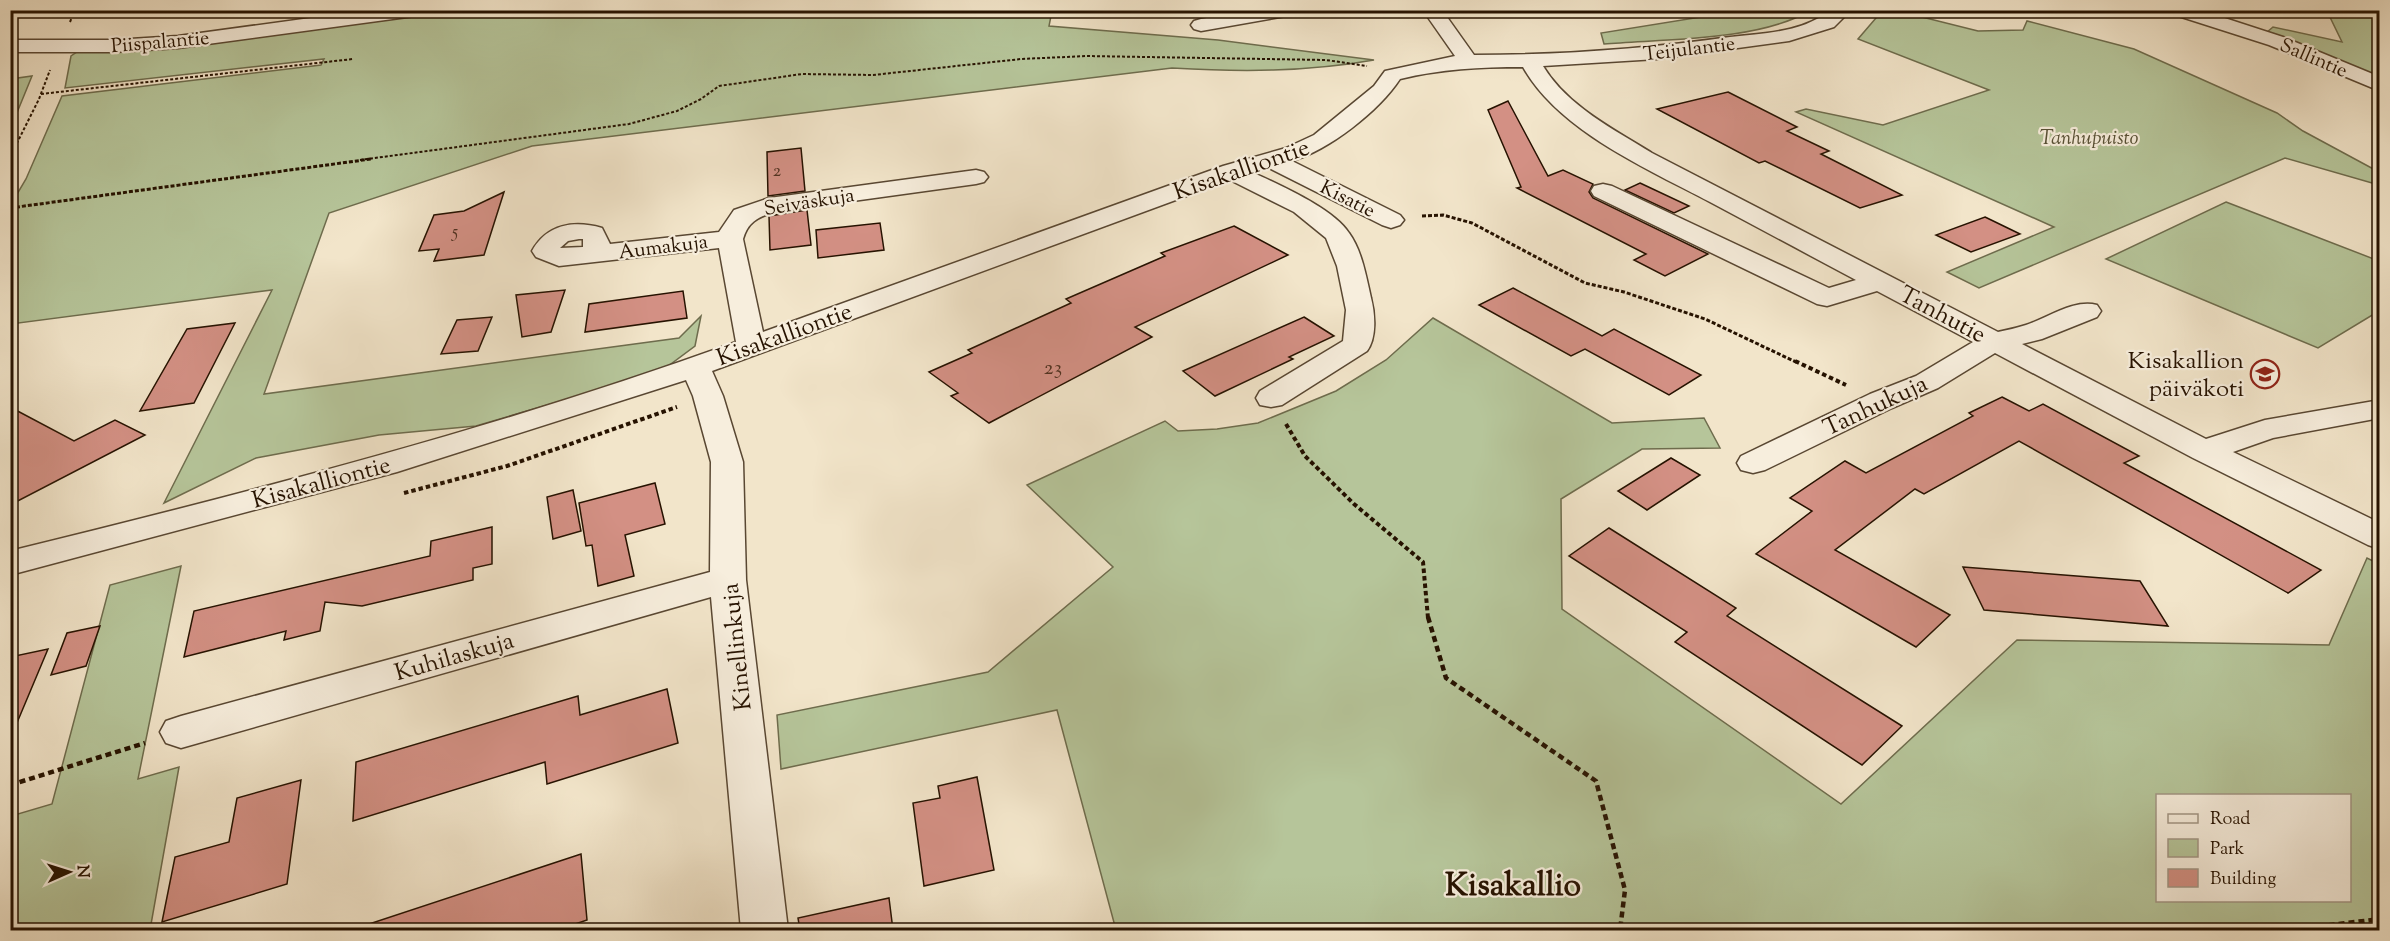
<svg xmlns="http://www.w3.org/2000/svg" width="2390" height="941" font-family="'Sorts Mill Goudy',serif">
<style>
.green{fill:#b6c59a;stroke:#6e6c4d;stroke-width:1.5;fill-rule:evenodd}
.building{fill:#d39084;stroke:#261200;stroke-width:1.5}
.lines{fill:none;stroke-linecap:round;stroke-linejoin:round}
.minor-casing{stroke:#594732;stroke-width:3}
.path-far3{stroke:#261200;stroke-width:2;stroke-dasharray:3 2;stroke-linecap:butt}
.path-far2{stroke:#261200;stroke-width:3;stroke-dasharray:4 2;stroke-linecap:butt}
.path-far1{stroke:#261200;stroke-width:4;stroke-dasharray:4.5 3;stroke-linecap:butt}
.path{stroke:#261200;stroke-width:4.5;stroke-dasharray:6 4;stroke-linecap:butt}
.minor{fill:#f7eedd;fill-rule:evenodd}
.labels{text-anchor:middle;stroke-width:4.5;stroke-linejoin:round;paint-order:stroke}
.far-number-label{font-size:18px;fill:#513221}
.far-street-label{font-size:20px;fill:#261200;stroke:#f7eedd}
.far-park-label{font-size:20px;font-style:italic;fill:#585136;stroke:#f7eedd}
.number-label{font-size:21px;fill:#513221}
.street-label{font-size:24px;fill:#261200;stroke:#f7eedd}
.poi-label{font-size:24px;fill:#261200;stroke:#f7eedd;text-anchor:end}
.near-neighbourhood-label{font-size:32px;font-weight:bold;fill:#261200;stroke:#f7eedd}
</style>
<rect width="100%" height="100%" fill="#f2e5ca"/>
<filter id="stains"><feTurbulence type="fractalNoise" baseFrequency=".00333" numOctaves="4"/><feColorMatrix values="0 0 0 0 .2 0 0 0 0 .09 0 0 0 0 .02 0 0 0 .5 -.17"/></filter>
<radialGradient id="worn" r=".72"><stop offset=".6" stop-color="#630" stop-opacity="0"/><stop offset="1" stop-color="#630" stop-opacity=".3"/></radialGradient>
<g class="green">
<path d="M433,11H1052L1049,26L1218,40L1374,60C1306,72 1241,72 1172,68L532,146L329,213L264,394L679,338L701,316L695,346L660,372L476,426L379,435L256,458L164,503L272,290L11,324L10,206L26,179L62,96L321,65L324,59L65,88L71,56L80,50L184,45Z"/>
<path d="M1738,11H1809C1759,41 1663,39 1604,44L1601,33Z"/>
<path d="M1882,11H1898L1978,31L2023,30L2027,21L2134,49L2277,113L2303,131L2379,172V185L2285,158L1979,288L1947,272L2054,227L1796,112L1806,109L1883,125L1989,90L1858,39Z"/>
<path d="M2327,11H2379V80L2266,33L2273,27L2342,42Z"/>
<path d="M32,76L16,115L11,116V79Z"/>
<path d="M2226,202L2379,261V311L2318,348L2106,259Z"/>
<path d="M1433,318L1612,423L1704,418L1720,448L1642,449L1561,499L1562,609L1841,804L2017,640L2329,645L2367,558L2379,564V930H1116L1057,710L781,769L777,715L988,672L1113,567L1027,485L1165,421L1178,431L1217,429L1258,423L1336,391L1386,360ZM2158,796H2350V900H2158Z"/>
<path d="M181,566L138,779L179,767L150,930H11V816L52,804L110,585Z"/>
</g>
<g class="building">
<path d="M1728,92L1797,127L1787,131L1829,151L1821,154L1902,195L1860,208L1765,161L1759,163L1657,109Z"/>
<path d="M1508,101L1548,176L1563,170L1593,184L1589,192L1593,198L1708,254L1665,276L1634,260L1646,254L1517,188L1521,187L1488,110Z"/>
<path d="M801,148L805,191L768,196L767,152Z"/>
<path d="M1640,183L1689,206L1674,213L1625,190Z"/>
<path d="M504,192L484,255L434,261L439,249L419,251L434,215L464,211Z"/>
<path d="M807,210L811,245L770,250L769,216Z"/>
<path d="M1985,217L2020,234L1971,252L1936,235Z"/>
<path d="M880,223L884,250L818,258L816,230Z"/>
<path d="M1234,226L1288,255L1135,327L1152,337L989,423L951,396L958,393L929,372L972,353L968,350L1071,303L1066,299L1165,256L1161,253Z"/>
<path d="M1513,288L1602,336L1614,329L1701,375L1669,395L1585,349L1571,356L1479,305Z"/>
<path d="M565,290L551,332L522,337L516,295Z"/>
<path d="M683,291L687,318L585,332L589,304Z"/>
<path d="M492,317L478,351L441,354L457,320Z"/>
<path d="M1304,317L1334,336L1289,357L1293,359L1215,396L1183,371Z"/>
<path d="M235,323L194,403L140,411L187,329Z"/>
<path d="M2002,397L2029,411L2043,404L2139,456L2124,463L2321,570L2288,593L2019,441L1924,494L1915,489L1835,550L1950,615L1916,647L1756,554L1812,511L1790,498L1845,461L1866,473L1973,416L1969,413Z"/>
<path d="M10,407L74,441L115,420L145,435L10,505Z"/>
<path d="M1671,458L1700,475L1647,510L1618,491Z"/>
<path d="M655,483L665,524L625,535L634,576L598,586L592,545L586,546L579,503Z"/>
<path d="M573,490L581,531L553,539L547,497Z"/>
<path d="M492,527V564L473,568V580L362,606L325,602L320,631L284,640L286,631L184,657L194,611L430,556L431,541Z"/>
<path d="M1609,528L1736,608L1727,616L1902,726L1862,765L1675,642L1687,632L1569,556Z"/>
<path d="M1963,567L2140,581L2168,626L1984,610Z"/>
<path d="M100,626L86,666L51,675L67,633Z"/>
<path d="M48,649L11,737H10V657Z"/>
<path d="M667,689L678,743L547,784L545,762L353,821L356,762L578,696L580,715Z"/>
<path d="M977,777L994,870L924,886L913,803L940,798L938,786Z"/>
<path d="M301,780L287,884L162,922L175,857L229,842L237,798Z"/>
<path d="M581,854L587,920L558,930H367L366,925Z"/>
<path d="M889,898L893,930H800L798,918Z"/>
</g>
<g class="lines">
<g class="minor-casing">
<g id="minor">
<path d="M369,10H424L422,14L415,16L178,48L114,52H10V40H114L178,36Z"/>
<path d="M1251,10H1295L1293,14L1286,16L1201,31L1194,29L1191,25L1194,21L1201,19Z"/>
<path d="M1416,10H1480L1478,14L1447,17L1474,55C1560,55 1645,49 1730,37C1763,33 1803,33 1830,10H1851L1834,27L1789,41L1657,59L1543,66C1567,106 1615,130 1652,153L1998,332C2007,330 2017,328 2026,325C2048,318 2073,299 2097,305L2101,311L2097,317L2042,339L2022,344L2206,439L2265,420L2380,400V418L2273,438L2233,452L2380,523V549L2368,545L2193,458L1995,353L1938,388L1892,408L1765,470L1753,473L1741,470L1737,463L1741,456L1870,394L1916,376L1973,342L1877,291L1827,306L1817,304L1594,196L1591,191L1594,186L1603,184L1612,186L1829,288L1856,280C1807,254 1759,228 1710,202C1648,169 1559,131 1523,67C1480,67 1441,69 1400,79C1379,111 1329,150 1292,161L1400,215L1404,220L1400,225L1391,228L1382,225L1269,168L1252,172C1279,185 1333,208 1349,233C1362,251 1366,276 1371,298C1375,313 1377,338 1367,351L1282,405L1271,407L1260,405L1256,398L1260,391L1343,341L1346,310L1337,266L1326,238L1294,212L1230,180L712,371L723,396L743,462L746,580L788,930H741L711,597L181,748L166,743L160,732L166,721L181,716L710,572L711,462L693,396L686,380L397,472L10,575V551C255,491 499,428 736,342L719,248L559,266L536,257L532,251C547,224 574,220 602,228L610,244L719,232L734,210L769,198L976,170L984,172L988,177L984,182L976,184L773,212C757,218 748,222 743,239L763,332L1223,166L1286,148L1314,135L1374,86L1385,71L1455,56L1427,16L1418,14ZM579,239H583V247L560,248L568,241Z"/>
<path d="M2170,10H2200L2283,37L2380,77V91L2269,45L2172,14Z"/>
</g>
</g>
<g class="path-far3">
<path d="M70,22L75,10"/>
<path d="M41,94L353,59"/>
<path d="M10,157L39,99L50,70"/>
<path d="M360,160L629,124L677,111L701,99L719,86L802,74L873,75L1021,59L1087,56L1326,60L1367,66"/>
</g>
<g class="path-far2">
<path d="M10,208L371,159"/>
<path d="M1422,216L1443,215L1472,223L1585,283L1624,292L1705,319L1798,363"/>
</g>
<g class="path-far1">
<path d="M1795,361L1846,385"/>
<path d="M1286,424L1305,456L1354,504L1423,562L1428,618"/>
<path d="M404,493L507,466L677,407"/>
</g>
<g class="path">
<path d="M1428,617L1446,678L1596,781L1625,890L1620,930"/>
<path d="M10,785L145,743"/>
<path d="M2289,930L2380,919"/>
</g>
<use href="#minor" class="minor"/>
</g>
<defs>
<g id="school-ring" transform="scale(1.5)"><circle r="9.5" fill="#f7eedd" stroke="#8f2418" stroke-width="1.5"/><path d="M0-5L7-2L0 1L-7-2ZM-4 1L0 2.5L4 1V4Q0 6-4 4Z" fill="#8f2418"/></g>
</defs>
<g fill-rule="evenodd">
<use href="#school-ring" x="2265" y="374"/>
</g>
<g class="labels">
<g class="far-number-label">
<text x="777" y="176">2</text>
<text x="455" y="237">5</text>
</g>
<g class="far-street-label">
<text transform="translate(160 41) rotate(-5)" y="7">Piispalantie</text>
<text transform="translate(1689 48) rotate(-7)" y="7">Teijulantie</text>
<text transform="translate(2314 57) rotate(23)" y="7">Sallintie</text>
<text transform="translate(1348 198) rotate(27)" y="7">Kisatie</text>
<text transform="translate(809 201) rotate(-9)" y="7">Seiväskuja</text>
<text transform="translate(663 246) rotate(-7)" y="7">Aumakuja</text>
</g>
<g class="far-park-label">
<text x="2089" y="144">Tanhupuisto</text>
</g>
<g class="number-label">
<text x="1053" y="374">23</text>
</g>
<g class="street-label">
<text transform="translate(1241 169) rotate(-19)" y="8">Kisakalliontie</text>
<text transform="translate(1943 314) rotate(28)" y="8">Tanhutie</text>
<text transform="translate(784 334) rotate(-20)" y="8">Kisakalliontie</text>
<text transform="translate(1875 405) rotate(-25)" y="8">Tanhukuja</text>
<text transform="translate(321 482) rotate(-15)" y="8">Kisakalliontie</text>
<text transform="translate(736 647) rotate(-96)" y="8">Kinellinkuja</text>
<text transform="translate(454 656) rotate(-16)" y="8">Kuhilaskuja</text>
</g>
<g class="poi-label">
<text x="2244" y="368">Kisakallion<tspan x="2244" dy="28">päiväkoti</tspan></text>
</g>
<g class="near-neighbourhood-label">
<text x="1513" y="895">Kisakallio</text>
</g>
</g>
<rect width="2390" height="941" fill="none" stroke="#f2e5ca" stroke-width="36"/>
<rect x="12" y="12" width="2366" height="917" fill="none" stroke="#261200" stroke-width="3"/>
<rect x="18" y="18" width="2354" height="905" fill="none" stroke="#261200" stroke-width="1.5"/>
<rect x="2156" y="794" width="195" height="108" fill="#f7eedd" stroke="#a39685" stroke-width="1.5"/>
<rect x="2168" y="814" width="30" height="9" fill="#f7eedd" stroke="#a39685" stroke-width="1.5"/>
<text x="2210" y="824" font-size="18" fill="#261200">Road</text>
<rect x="2168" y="839" width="30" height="18" fill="#b6c59a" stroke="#a39685" stroke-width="1.5"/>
<text x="2210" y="854" font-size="18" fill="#261200">Park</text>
<rect x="2168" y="869" width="30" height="18" fill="#d39084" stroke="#a39685" stroke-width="1.5"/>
<text x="2210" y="884" font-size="18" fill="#261200">Building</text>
<g transform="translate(69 872) rotate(87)" stroke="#f7eedd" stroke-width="4.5" paint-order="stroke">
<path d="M0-4.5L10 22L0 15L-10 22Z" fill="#261200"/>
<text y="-9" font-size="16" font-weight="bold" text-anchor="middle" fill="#261200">N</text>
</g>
<rect width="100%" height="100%" filter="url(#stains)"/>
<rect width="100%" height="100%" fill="url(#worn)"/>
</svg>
